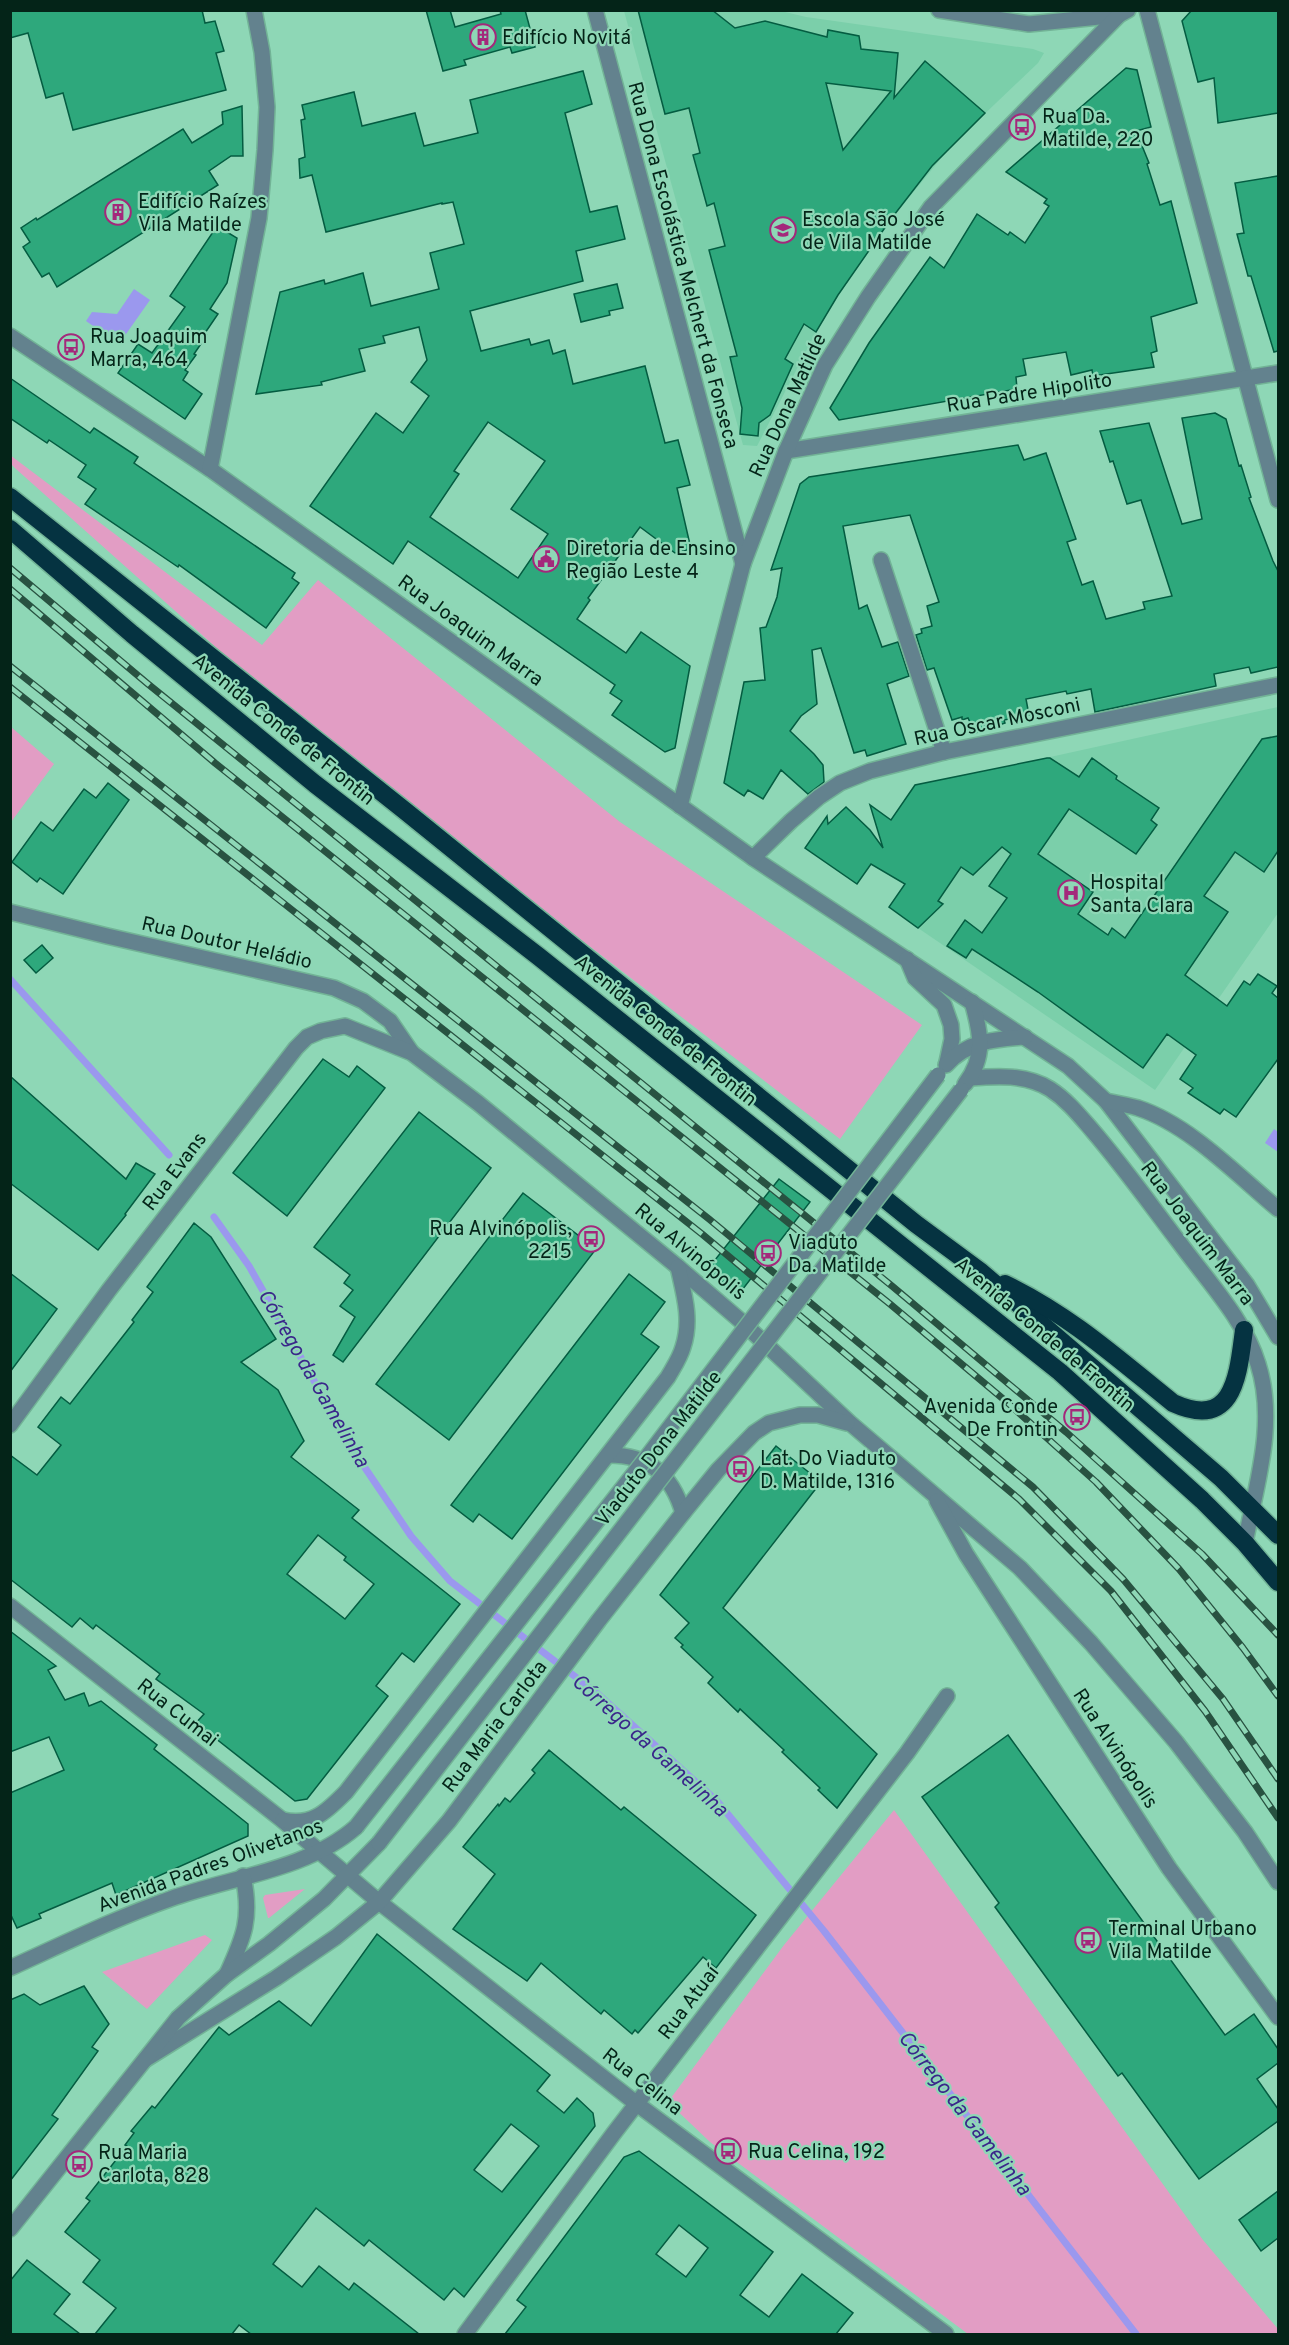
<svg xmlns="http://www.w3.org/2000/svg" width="1289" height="2345" font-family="Overpass,sans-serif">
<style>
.built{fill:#7bcfaa}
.green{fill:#e29dc4}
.water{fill:#9b98ee}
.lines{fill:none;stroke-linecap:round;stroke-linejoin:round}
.stream{stroke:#9b98ee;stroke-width:7}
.building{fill:#2ea87c;stroke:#045c41;stroke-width:1.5;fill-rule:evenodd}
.minor-casing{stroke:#72b396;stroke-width:18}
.highway-casing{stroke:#72b396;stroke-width:21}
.minor{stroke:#63828e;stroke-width:15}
.highway{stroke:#053341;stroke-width:18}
.rail-casing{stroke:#285241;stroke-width:7}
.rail{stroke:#8ed7b6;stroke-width:4.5;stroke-dasharray:14;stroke-linecap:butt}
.minor-bridge-casing{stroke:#72b396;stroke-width:18;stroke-linecap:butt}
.minor-bridge{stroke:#63828e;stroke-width:15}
.labels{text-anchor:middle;stroke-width:4.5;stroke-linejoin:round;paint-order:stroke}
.poi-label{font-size:20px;fill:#042418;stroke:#8ed7b6;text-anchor:start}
.street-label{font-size:20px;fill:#042418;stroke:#8ed7b6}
.water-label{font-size:21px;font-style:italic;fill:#3a278a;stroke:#8ed7b6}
</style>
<rect width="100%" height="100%" fill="#8ed7b6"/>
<g class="built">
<path d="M624,11H781L806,17L1033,49L1044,53L1038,63L952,145L893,217L838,295L816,332L757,446L743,445Z"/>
<path d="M1278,707V913L1155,1090L918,928L1032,761Z"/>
</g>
<g class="green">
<path d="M10,455L262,645L318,580L620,822L922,1025L840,1139L584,942L238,667L16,469L11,464Z"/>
<path d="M11,727L54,764L11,822Z"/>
<path d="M894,1810L1203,2240L1278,2329V2334H968L710,2142L668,2102L784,1945Z"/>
<path d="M305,1889L269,1918H268L263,1898L265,1895Z"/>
<path d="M205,1935L212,1940L147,2009L102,1972Z"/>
</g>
<g class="water">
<path d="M134,289L150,300L119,344L86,321L92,312L117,314Z"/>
<path d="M1274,1129L1278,1132V1152L1265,1143Z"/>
</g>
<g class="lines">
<g class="stream">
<path d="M10,979L169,1155"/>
<path d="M214,1217L249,1266L355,1453L411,1536L450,1581L598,1694L717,1801L824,1931L1136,2334"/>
</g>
</g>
<g class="building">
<path d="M10,10H202L205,23L215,21L224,51L216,53L226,90L73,130L63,93L46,98L28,33L10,38Z"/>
<path d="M426,10H450L455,27L501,14L500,10H525L535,47L512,53L510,47L464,60L466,65L443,71Z"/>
<path d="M638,10H712L735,28L765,21L827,37L828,30L859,36L861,49L898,53L894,98L925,61L985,113L932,166L891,219L838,295L816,332L804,324L785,359L793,364L770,415L759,423L758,436L740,434L742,408L730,357L737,356L709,250L725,246L714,203L707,206L693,155L700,153L689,108L665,114ZM826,83L891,91L843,150Z"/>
<path d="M1192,10H1278V113L1218,123L1214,78L1198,82L1182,21Z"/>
<path d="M1126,68L1137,70L1151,127L1136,131L1149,163L1147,164L1160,205L1171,201L1197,303L1151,317L1157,351L1151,353L1154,367L1093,376L1092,370L1071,375L1066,352L1023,359L1026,375L1016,377L1017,389L839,420L830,408L869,343L930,257L944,268L977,214L1008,235L1010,232L1025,243L1049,206L1044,203L1047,199L1006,172Z"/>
<path d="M583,71L592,104L565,113L590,212L617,206L625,239L576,251L583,281L470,311L481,351L529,339L531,345L549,340L553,354L565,350L573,384L645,366L665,443L678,440L690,485L677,488L691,549L675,553L640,527L588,598L590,600L577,619L626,653L641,632L690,666L675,748L665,752L612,715L622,701L610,693L615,685L408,541L393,564L310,506L376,413L403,433L429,396L411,382L427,360L419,327L383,336L385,343L359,349L365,371L321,382L322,385L256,394L280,292L324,280L325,284L363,273L371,306L439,289L430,253L464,244L453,202L442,204V203L326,232L312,175L300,178L299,159L305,157L301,120L305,119L302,105L354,92L362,126L415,113L424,146L478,133L470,100ZM488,422L545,461L511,509L548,534L518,578L430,517L459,474L454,471Z"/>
<path d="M242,106L243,156H231L209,171L218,185L57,287L49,273L42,277L23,247L30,242L21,228L36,218L37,220L183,129L192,143L223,124L222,112Z"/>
<path d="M1278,176V351L1274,352L1251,276H1248L1237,234L1244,233L1235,183Z"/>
<path d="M217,226L237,238L227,283L210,309L218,314L205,333L207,335L194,354L196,355L185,370L188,372L183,380L202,394L185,419L118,373L138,344L152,353L185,307L170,296Z"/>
<path d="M617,284L623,308L609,311L610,315L581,322L574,294Z"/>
<path d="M10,378L90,433L94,428L138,457L134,463L295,573L292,578L299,583L266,628L179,565L178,567L85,504L96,489L78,477L86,465L49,440L47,443L10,418Z"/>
<path d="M1215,413L1226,419L1239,466L1241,465L1251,497L1249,498L1273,561L1278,571V667L1251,673L1249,667L1214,674L1216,686L1095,712L1091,689L1067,694L1066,691L1026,699L1029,715L1004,720L1005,723L975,733L968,718L962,720V717L952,720L934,668L927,670L916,635L922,633L921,629L932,626L927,606L939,602L910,515L843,526L859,609L867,605L882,647L898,642L909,676L887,684L906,744L867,756L865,750L854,753L821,648L812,650L817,704L801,716L790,731L814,754L823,765L824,782L808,794L781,770L763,799L748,790L744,796L724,783L744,682L765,680L760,628L766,627L777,597L782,568L771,570L800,484L809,477L1018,445L1024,460L1046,453L1076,539L1067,542L1082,585L1093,581L1106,619L1145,609L1143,602L1172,596L1141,500L1127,504L1113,461L1110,462L1100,431L1149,423L1182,524L1202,519L1182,418Z"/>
<path d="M1278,736V851L1264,872L1235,852L1204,896L1228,912L1185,975L1227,1006L1244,981L1250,985L1258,974L1277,986L1272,993L1278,998V1059L1236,1117L1224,1109L1220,1114L1188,1093L1193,1088L1180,1079L1196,1055L1167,1034L1143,1068L1038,992L972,949L966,958L947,946L965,920L982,933L1007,898L989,886L1011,854L1002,847L973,875L961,867L938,901L943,904L918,928L889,907L905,884L871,864L857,884L805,848L827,816L828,824L846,807L870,830L883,848L870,805L891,820L915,785L1047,758H1050L1079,777L1092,758L1117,776L1116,779L1159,808L1151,820L1157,825L1136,854L1069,809L1038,854L1093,892L1078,914L1108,935L1112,928L1125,938L1262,739Z"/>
<path d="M108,783L129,800L63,894L40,878L37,882L12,862L41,822L53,831L84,789L96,798Z"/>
<path d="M42,945L53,958L36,973L24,960Z"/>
<path d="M323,1059L349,1077L357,1066L385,1088L287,1216L233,1173Z"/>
<path d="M10,1076L126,1179L136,1163L155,1174L125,1214L126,1215L98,1250L10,1183Z"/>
<path d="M419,1112L491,1168L343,1362L333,1355L355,1317L340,1306L353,1290L344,1283L350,1275L314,1247Z"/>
<path d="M779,1179L810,1202L739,1294L707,1270Z"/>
<path d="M523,1193L596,1249L449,1440L376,1384Z"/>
<path d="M194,1223L211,1237L276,1339L241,1362L278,1390L304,1441L291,1457L359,1510L352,1518L460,1604L414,1662L402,1653L376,1686L388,1696L307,1799L295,1801L196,1723L204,1714L156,1679L160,1674L96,1625L93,1629L80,1618L72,1627L10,1579V1455L37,1475L61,1445L38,1427L61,1397L70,1404L134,1322L132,1320L153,1292L147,1287ZM318,1535L346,1557L344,1560L374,1584L345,1619L287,1574Z"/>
<path d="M10,1273L57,1309L10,1372Z"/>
<path d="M629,1274L665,1302L641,1334L659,1347L512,1539L479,1514L473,1522L451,1505Z"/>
<path d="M776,1446L821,1482L723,1608L877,1754L837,1808L818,1790L820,1788L782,1752L784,1750L740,1709L738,1712L708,1683L713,1677L681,1647L683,1645L675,1638L689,1623L660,1595Z"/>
<path d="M10,1631L56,1666L48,1670L65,1700L84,1693L89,1706L101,1701L157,1745L154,1749L248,1824V1836L116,1895L112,1883L39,1914L41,1918L17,1928L10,1913V1793L64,1770L49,1737L10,1752Z"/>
<path d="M1008,1735L1225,2035L1254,2014L1278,2049V2063L1257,2079L1278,2109V2121L1199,2179L1122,2073L1118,2076L995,1907L999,1903L922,1797Z"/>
<path d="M549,1750L621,1810L624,1807L756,1915L716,1968L703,1957L638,2033L635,2030L632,2034L604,2010L601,2014L541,1963L527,1981L453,1929L495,1874L463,1847L498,1804L499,1806L505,1798L510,1802L535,1773L532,1770Z"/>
<path d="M377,1934L550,2075L537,2091L564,2113L577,2098L593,2113L595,2126L464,2297L454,2288L444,2300L369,2240L364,2246L316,2208L273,2264L302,2287L319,2266L349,2290L354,2283L419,2334H251L239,2325L232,2334H95L116,2308L83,2282L100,2260L65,2232L90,2201L86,2198L127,2146L125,2145L134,2133L131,2131L152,2106L155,2108L219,2027L229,2035L279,2001L311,2026ZM511,2124L539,2146L502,2192L474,2170Z"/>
<path d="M84,1986L109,2024L92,2047L98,2051L52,2115L58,2119L10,2181V2000L24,1994L40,2005Z"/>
<path d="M639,2151L773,2252L740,2295L769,2317L802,2274L853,2313L836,2334H505L526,2307L517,2300L624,2157ZM679,2225L708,2248L686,2277L656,2254Z"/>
<path d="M1278,2191V2238L1261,2251L1239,2220Z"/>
<path d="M27,2260L70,2294L54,2314L80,2334H10V2281Z"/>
</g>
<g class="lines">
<g class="minor-casing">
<g id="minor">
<path d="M595,10L743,564"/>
<path d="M939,10L1029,24L1119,15"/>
<path d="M1147,10L1278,500"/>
<path d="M10,336L210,469L753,858L1068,1066L1106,1101L1247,1285L1278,1337"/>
<path d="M786,451L1278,373"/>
<path d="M210,469L259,218L265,150L267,107L262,52L254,10"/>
<path d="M881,560L944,752"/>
<path d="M680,806L743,564L786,451L825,365L868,297L931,207L1119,15L1128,10"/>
<path d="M753,858L791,821L819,797L840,783L870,771L944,752L1278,685"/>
<path d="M10,912L107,936L334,988L363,1001L390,1021L412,1053"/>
<path d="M907,959L915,978L944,1005L951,1025L952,1039L947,1062"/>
<path d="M946,1065C967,1041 995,1039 1025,1037"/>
<path d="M970,1078C997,1076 1026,1074 1050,1089C1067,1100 1079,1115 1092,1130C1123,1166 1150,1204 1179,1242C1206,1279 1245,1320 1258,1364C1277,1423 1256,1485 1245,1543"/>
<path d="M965,1084C986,1057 981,1033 972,1002"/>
<path d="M1106,1101C1116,1103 1127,1105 1138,1108C1190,1125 1237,1175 1278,1209"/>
<path d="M10,1425L109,1290L296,1048L307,1037L321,1031L345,1026L412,1053L478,1103L678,1267L742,1322L850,1423L1020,1568L1091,1643L1176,1742L1245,1832L1278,1882"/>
<path d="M609,1455C649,1455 672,1475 683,1513"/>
<path d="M937,1501L966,1554L1169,1868L1278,2017"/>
<path d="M10,1606L281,1819L379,1902L637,2104L946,2334"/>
<path d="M283,1820C312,1827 327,1811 346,1792L668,1377C673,1368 680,1358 683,1347C692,1320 684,1294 678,1267"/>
<path d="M10,1968C63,1944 116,1918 170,1899C231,1877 307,1870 356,1827"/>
<path d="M227,1974C244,1937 252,1918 243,1876"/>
<path d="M146,2059L276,1978L336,1937L379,1902L449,1821L599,1620L683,1513L718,1470L754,1433L769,1423L800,1415H818L847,1423"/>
<path d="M10,2229L178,2018L226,1975L269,1944L324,1899L379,1843"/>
<path d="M465,2334L614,2133L907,1753L947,1696"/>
</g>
</g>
<g class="highway-casing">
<g id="highway">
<path d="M10,497L404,810L916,1224L981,1272L1221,1478L1278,1535"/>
<path d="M10,529L132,634L315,784L538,956L1060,1372L1202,1500L1245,1543L1278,1582"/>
<path d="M1005,1284C1071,1316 1117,1358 1173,1403C1235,1431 1238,1374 1244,1330"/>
</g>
</g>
<use href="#minor" class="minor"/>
<use href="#highway" class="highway"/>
<g class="rail-casing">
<g id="rail">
<path d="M10,568L148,684L892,1286L1066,1432L1202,1554L1278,1635"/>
<path d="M10,589L215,763L890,1304L1008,1403L1096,1482L1179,1569L1243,1648L1278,1696"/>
<path d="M10,666L709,1219L1033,1487L1123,1579L1223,1699L1278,1779"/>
<path d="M10,687L702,1234L1019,1499L1111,1591L1205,1711L1278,1818"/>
</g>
</g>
<use href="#rail" class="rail"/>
<g class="minor-bridge-casing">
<g id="minor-bridge">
<path d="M356,1827L644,1461L938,1075"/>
<path d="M379,1843L961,1090"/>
</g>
</g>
<use href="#minor-bridge" class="minor-bridge"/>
</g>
<defs>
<g id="building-ring" transform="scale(1.35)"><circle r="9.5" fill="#8ed7b6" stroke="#a4287b" stroke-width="1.5"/><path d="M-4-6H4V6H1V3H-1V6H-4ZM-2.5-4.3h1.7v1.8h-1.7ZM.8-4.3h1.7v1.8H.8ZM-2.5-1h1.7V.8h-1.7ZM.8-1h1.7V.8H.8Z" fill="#a4287b"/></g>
<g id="bus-ring" transform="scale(1.35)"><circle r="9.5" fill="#8ed7b6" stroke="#a4287b" stroke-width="1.5"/><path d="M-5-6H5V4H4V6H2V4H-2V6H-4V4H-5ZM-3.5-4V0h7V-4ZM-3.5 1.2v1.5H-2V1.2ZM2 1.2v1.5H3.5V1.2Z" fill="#a4287b"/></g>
<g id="school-ring" transform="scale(1.35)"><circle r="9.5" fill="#8ed7b6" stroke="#a4287b" stroke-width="1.5"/><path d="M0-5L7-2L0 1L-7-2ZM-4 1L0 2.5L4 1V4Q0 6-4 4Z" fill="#a4287b"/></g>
<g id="civic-ring" transform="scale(1.35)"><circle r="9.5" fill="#8ed7b6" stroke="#a4287b" stroke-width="1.5"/><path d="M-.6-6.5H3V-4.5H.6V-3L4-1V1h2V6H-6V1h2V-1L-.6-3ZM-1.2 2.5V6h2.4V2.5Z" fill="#a4287b"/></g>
<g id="hospital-ring" transform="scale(1.35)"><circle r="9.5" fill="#8ed7b6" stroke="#a4287b" stroke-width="1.5"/><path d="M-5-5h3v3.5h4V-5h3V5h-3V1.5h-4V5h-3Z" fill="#a4287b"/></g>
</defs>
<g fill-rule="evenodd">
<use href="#building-ring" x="483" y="37"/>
<use href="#bus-ring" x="1022" y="127"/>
<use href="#building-ring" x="118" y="212"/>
<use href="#school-ring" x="783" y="230"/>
<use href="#bus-ring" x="71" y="347"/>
<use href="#civic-ring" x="546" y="559"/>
<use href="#hospital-ring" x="1071" y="893"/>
<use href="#bus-ring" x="591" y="1239"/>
<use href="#bus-ring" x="768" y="1253"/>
<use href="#bus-ring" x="1077" y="1417"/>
<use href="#bus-ring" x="740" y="1469"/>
<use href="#bus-ring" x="1088" y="1940"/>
<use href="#bus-ring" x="728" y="2151"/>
<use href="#bus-ring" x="79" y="2164"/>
</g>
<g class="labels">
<g class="poi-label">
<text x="502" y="44">Edifício Novitá</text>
<text x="1042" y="123">Rua Da.<tspan x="1042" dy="23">Matilde, 220</tspan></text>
<text x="138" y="208">Edifício Raízes<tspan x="138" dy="23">Vila Matilde</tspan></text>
<text x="802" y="226">Escola São José<tspan x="802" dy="23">de Vila Matilde</tspan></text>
<text x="90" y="343">Rua Joaquim<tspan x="90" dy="23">Marra, 464</tspan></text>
<text x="566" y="555">Diretoria de Ensino<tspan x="566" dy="23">Região Leste 4</tspan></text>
<text x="1090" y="889">Hospital<tspan x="1090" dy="23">Santa Clara</tspan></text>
<text x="572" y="1235" text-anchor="end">Rua Alvinópolis,<tspan x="572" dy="23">2215</tspan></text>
<text x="788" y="1249">Viaduto<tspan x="788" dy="23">Da. Matilde</tspan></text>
<text x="1058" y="1413" text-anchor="end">Avenida Conde<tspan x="1058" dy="23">De Frontin</tspan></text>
<text x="760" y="1465">Lat. Do Viaduto<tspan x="760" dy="23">D. Matilde, 1316</tspan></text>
<text x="1108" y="1935">Terminal Urbano<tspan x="1108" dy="23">Vila Matilde</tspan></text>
<text x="748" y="2158">Rua Celina, 192</text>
<text x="98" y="2159">Rua Maria<tspan x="98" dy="23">Carlota, 828</tspan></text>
</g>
<g class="street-label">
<text transform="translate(684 265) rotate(75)" y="7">Rua Dona Escolástica Melchert da Fonseca</text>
<text transform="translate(1029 392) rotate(-9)" y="7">Rua Padre Hipolito</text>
<text transform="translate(787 405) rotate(-65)" y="7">Rua Dona Matilde</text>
<text transform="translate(471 630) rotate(36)" y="7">Rua Joaquim Marra</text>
<text transform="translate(997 721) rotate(-12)" y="7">Rua Oscar Mosconi</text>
<text transform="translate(284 729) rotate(39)" y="7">Avenida Conde de Frontin</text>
<text transform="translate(227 942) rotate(13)" y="7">Rua Doutor Heládio</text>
<text transform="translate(666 1030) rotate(39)" y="7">Avenida Conde de Frontin</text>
<text transform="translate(174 1171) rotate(-53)" y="7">Rua Evans</text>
<text transform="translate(1198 1233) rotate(53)" y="7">Rua Joaquim Marra</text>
<text transform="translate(691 1251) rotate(40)" y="7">Rua Alvinópolis</text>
<text transform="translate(1045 1334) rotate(40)" y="7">Avenida Conde de Frontin</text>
<text transform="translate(658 1448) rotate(-52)" y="7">Viaduto Dona Matilde</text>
<text transform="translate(178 1712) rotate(38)" y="7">Rua Cumai</text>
<text transform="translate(494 1726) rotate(-53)" y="7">Rua Maria Carlota</text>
<text transform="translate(1116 1748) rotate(57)" y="7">Rua Alvinópolis</text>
<text transform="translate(210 1865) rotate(-20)" y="7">Avenida Padres Olivetanos</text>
<text transform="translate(688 2002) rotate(-53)" y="7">Rua Atuaí</text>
<text transform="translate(643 2081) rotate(38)" y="7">Rua Celina</text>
</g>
<g class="water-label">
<text transform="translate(314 1378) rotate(60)" y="7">Córrego da Gamelinha</text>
<text transform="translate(650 1745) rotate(42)" y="7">Córrego da Gamelinha</text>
<text transform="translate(965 2113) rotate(52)" y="7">Córrego da Gamelinha</text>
</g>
</g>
<rect width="1289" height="2345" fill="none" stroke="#042418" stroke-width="24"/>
</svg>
